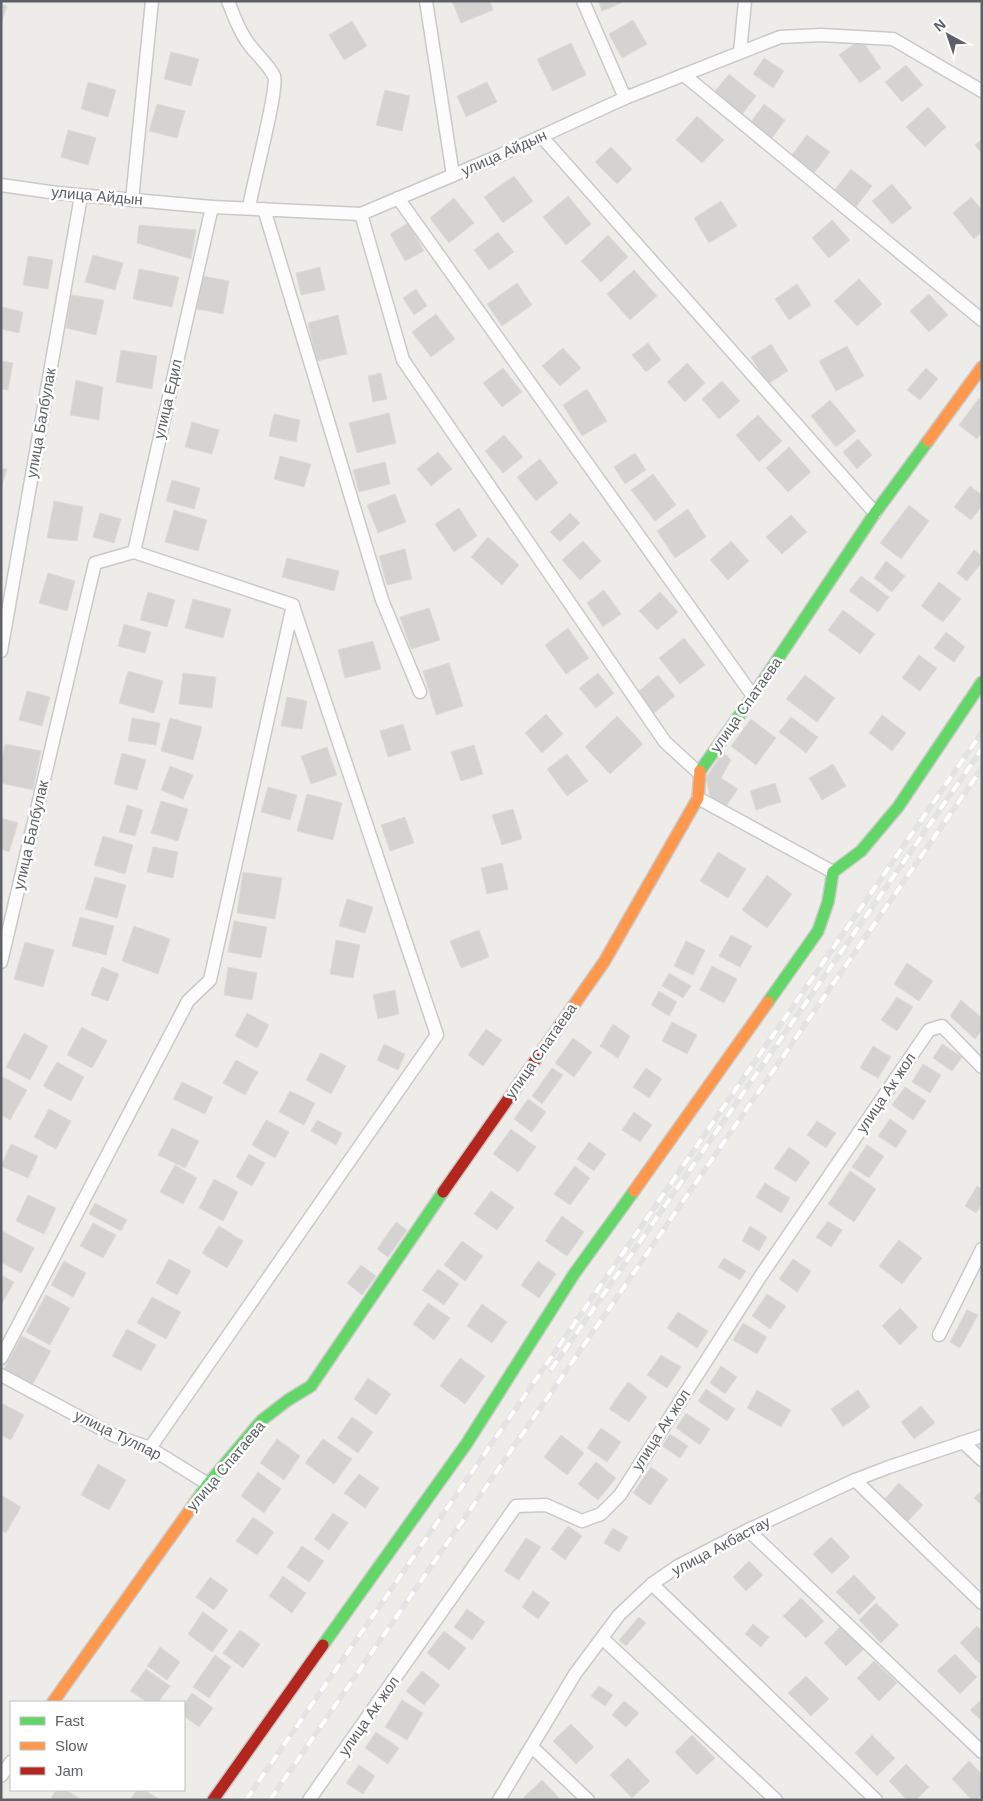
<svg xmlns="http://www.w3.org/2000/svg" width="983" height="1801" font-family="Arial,sans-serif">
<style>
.building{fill:#d4d3d1;stroke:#dddbd8}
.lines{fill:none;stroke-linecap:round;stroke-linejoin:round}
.street-casing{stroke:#c9c9c9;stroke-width:15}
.fast-casing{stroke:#c9c9c8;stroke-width:14}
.slow-casing{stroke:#c9c9c8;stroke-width:14}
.jam-casing{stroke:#c9c9c8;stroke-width:14}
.street{stroke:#fcfcfc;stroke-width:12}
.fast{stroke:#63d668;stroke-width:11}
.slow{stroke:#ff974d;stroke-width:11}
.jam{stroke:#b3261e;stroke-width:11}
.rail-casing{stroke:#e3e3e3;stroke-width:5.5}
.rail{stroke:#fff;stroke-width:4;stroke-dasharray:11;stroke-linecap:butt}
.labels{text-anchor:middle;stroke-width:5;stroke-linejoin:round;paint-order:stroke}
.street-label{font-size:15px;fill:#5d6166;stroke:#fff}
</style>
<rect width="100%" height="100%" fill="#eeece8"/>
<g class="building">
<path d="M452,1H490L493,10L461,23Z"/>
<path d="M598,1H621V3L602,11Z"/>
<path d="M1,4L7,6L1,24Z"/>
<path d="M633,20L647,44L622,58L609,34Z"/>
<path d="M352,21L367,46L344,60L329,35Z"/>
<path d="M861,39L881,68L860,83L839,55Z"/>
<path d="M571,43L586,75L553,91L537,59Z"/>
<path d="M171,52L199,59L191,86L164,79Z"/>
<path d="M764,58L784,71L773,88L753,74Z"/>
<path d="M906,65L923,85L902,102L885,82Z"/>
<path d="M729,74L756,96L740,117L712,95Z"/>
<path d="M88,82L116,90L108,117L81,109Z"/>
<path d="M487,82L497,102L466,117L457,96Z"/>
<path d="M385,90L410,96L402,131L376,125Z"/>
<path d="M157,104L185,111L177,138L149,131Z"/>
<path d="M764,104L785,120L772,138L751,122Z"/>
<path d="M928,107L946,127L925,147L906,127Z"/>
<path d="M697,116L724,140L702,163L676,140Z"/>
<path d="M68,130L96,138L88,165L61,157Z"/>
<path d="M807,135L830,152L814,173L791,156Z"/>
<path d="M982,139V154L975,145Z"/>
<path d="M611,147L632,169L617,184L595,162Z"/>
<path d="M851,169L872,186L855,208L834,191Z"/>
<path d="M514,176L533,201L503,223L484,197Z"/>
<path d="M892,184L912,208L892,224L872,201Z"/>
<path d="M568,196L591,224L566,245L543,217Z"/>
<path d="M971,197L982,210V232L974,239L953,213Z"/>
<path d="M454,198L474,223L449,243L430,218Z"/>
<path d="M721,201L737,226L709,243L694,218Z"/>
<path d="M832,220L850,240L829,258L812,238Z"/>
<path d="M408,223L424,251L405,261L390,234Z"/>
<path d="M139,225L196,230L191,259L137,243Z"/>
<path d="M498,232L514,252L489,270L474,250Z"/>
<path d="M608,235L628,257L601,282L581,261Z"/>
<path d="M93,255L123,263L115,290L85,282Z"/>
<path d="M28,256L53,260L48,289L23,285Z"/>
<path d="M320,267L325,290L301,295L296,273Z"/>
<path d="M139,269L179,277L172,307L133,299Z"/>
<path d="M634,270L657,296L630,320L607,294Z"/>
<path d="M203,276L229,281L223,314L197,309Z"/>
<path d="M859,279L882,304L857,326L834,301Z"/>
<path d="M517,283L532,305L502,326L487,304Z"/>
<path d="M797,284L811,305L789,320L775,299Z"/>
<path d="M416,289L427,306L414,315L403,298Z"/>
<path d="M929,294L948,315L929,332L910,311Z"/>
<path d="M71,295L104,300L96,335L66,328Z"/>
<path d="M1,307L23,312L19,333L1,329Z"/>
<path d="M436,314L455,339L431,357L412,332Z"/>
<path d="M338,315L347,354L317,361L308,323Z"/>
<path d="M648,343L661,360L646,372L632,355Z"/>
<path d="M771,344L788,371L768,384L751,357Z"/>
<path d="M847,346L864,376L836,391L819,361Z"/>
<path d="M563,348L581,368L560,386L542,366Z"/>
<path d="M121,350L157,356L152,389L116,382Z"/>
<path d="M1,361L13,363L8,390L1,389Z"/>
<path d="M687,363L705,383L685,402L667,382Z"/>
<path d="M503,368L522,392L502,407L483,383Z"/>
<path d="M926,368L938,379L920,400L907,390Z"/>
<path d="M381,373L387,399L373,402L368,376Z"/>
<path d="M76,380L103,387L99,420L70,415Z"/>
<path d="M722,381L740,401L719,419L702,399Z"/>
<path d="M587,389L607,421L582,436L563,405Z"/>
<path d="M979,398L982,401V433L977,439L959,425Z"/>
<path d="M830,400L856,431L836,447L811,416Z"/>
<path d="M389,413L396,443L357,453L349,423Z"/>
<path d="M274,414L300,420L296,442L269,436Z"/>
<path d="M758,415L782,441L759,462L736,435Z"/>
<path d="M192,422L219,430L212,454L185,447Z"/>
<path d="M504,435L523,457L503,473L485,451Z"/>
<path d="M858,439L872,455L857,469L843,452Z"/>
<path d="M789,447L811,472L788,492L766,468Z"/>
<path d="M438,452L452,469L431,486L417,469Z"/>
<path d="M635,453L646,470L625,484L614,467Z"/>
<path d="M280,456L311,464L304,487L274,479Z"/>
<path d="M540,459L558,483L536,501L517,477Z"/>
<path d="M385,462L390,484L359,492L353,470Z"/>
<path d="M1,468L7,469L1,488Z"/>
<path d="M653,474L676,505L655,521L631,490Z"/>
<path d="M172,480L200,488L194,509L166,501Z"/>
<path d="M970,486L982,495V506L971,520L954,507Z"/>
<path d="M395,494L406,522L378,533L367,505Z"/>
<path d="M54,501L83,507L77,541L47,538Z"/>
<path d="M909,505L929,521L901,559L880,543Z"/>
<path d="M459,508L477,536L454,552L435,524Z"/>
<path d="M688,509L706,537L675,558L657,531Z"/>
<path d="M174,510L207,520L198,551L165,542Z"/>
<path d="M100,513L121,519L114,543L93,537Z"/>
<path d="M570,513L580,523L560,542L550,532Z"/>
<path d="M791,515L807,532L782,554L766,537Z"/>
<path d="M488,537L519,565L502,585L471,557Z"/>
<path d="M583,541L601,561L580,580L562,560Z"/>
<path d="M731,541L749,561L728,580L710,560Z"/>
<path d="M405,549L412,579L387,585L379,556Z"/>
<path d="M974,550L982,556V562L967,581L957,573Z"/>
<path d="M287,558L339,571L334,591L282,577Z"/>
<path d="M886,561L905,576L892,592L874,578Z"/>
<path d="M48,573L75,581L67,611L39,603Z"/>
<path d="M861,576L889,597L878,612L849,591Z"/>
<path d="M939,582L961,599L943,622L921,606Z"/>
<path d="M604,590L621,614L603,627L587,603Z"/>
<path d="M148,592L175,600L167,627L140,620Z"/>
<path d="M660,592L678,612L657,630L639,611Z"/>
<path d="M193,599L231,609L223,638L185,628Z"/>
<path d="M429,608L440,640L411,649L400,617Z"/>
<path d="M843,610L875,634L860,654L828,630Z"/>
<path d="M124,624L151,632L145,653L118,646Z"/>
<path d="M568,628L589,658L566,674L545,645Z"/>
<path d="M946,632L965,647L954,662L934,648Z"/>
<path d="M684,638L705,665L680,684L659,658Z"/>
<path d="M373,641L381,669L345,678L338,650Z"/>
<path d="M919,655L937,668L920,691L902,678Z"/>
<path d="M449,663L463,706L436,715L423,671Z"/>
<path d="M128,671L163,681L154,713L119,703Z"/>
<path d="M183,673L216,677L212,708L179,704Z"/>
<path d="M598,673L614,693L596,708L579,688Z"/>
<path d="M658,675L675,696L654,713L638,692Z"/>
<path d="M805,675L835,698L817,722L786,699Z"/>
<path d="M27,691L50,697L42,726L19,720Z"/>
<path d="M287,697L307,701L302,729L281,726Z"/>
<path d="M546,714L563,734L542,753L525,733Z"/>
<path d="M882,715L906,733L892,751L869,733Z"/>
<path d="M617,716L643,744L610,774L585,747Z"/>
<path d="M791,717L818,737L806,753L779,732Z"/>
<path d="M132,718L160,723L156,745L128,741Z"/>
<path d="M170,718L202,727L193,760L161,751Z"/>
<path d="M751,719L776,738L756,765L731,746Z"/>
<path d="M403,724L411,750L388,757L380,731Z"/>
<path d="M5,744L41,751L33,790L1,783V762Z"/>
<path d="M474,745L483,774L461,781L451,752Z"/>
<path d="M327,747L337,775L311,784L301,756Z"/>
<path d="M723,752L731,760L721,778L738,789L724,809L710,796L706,778Z"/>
<path d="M122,753L146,760L137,790L114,784Z"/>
<path d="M567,754L588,781L567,796L547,769Z"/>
<path d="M833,764L846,786L822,800L809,778Z"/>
<path d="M170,766L193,775L183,799L161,790Z"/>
<path d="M775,783L781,802L756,810L750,791Z"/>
<path d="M268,787L297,795L290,820L261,812Z"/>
<path d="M307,794L342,803L333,840L297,831Z"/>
<path d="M161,801L188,809L178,841L151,833Z"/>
<path d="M127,805L143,810L135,836L119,832Z"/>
<path d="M513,809L522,839L502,845L492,815Z"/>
<path d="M405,817L414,843L390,851L381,825Z"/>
<path d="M1,818L18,823L9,852L1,849Z"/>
<path d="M103,836L133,845L125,874L94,865Z"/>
<path d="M153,847L178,852L173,878L147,872Z"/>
<path d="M718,852L746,869L728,898L700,881Z"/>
<path d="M502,863L508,889L487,894L481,868Z"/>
<path d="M243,872L282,878L275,919L237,913Z"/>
<path d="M767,875L792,894L767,928L742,910Z"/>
<path d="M95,877L126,885L117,918L85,909Z"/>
<path d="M347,899L373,907L365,933L339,926Z"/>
<path d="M80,917L114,926L106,955L72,946Z"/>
<path d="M234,921L267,927L261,958L228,952Z"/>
<path d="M134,926L170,939L158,974L122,961Z"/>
<path d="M479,930L489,957L461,968L450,941Z"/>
<path d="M731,935L752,946L740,967L719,956Z"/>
<path d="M336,940L360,945L353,978L330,974Z"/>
<path d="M686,941L705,950L693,975L674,966Z"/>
<path d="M25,942L54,950L43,987L14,979Z"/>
<path d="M907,963L933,981L919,1001L894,984Z"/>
<path d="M712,966L737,979L724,1003L700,990Z"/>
<path d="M102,967L119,974L108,1001L91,995Z"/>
<path d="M228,967L257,973L252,1000L224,995Z"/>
<path d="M669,973L691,986L683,998L662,986Z"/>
<path d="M395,990L399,1014L378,1019L373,995Z"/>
<path d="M659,991L677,1002L669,1016L651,1005Z"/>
<path d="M897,997L913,1007L897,1031L881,1020Z"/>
<path d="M961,1000L982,1018V1030L975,1039L950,1016Z"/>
<path d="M247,1013L269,1025L257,1048L235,1036Z"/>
<path d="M672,1022L697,1035L687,1054L662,1041Z"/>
<path d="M613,1024L630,1036L618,1058L600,1046Z"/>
<path d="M82,1027L107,1041L92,1068L67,1055Z"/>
<path d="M486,1029L502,1040L483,1066L468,1055Z"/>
<path d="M24,1033L48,1046L30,1080L6,1067Z"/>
<path d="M573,1038L592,1052L574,1077L555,1063Z"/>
<path d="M384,1044L405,1054L398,1070L377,1060Z"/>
<path d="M942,1044L962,1057L952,1071L933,1058Z"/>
<path d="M873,1046L891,1057L878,1078L860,1068Z"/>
<path d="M321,1053L346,1066L331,1094L306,1080Z"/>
<path d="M236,1060L258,1072L245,1095L223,1083Z"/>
<path d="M57,1062L84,1077L71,1101L43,1086Z"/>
<path d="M923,1064L941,1075L930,1093L912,1082Z"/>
<path d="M552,1068L563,1075L542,1104L532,1096Z"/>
<path d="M646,1068L662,1079L649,1098L633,1087Z"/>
<path d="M1,1076L27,1090L10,1120L1,1115Z"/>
<path d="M182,1082L213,1097L205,1114L173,1099Z"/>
<path d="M905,1087L926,1101L913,1120L892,1105Z"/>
<path d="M290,1091L315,1103L304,1125L279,1112Z"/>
<path d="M528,1099L546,1112L532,1132L514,1119Z"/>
<path d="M49,1109L71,1121L56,1149L34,1137Z"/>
<path d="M634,1112L652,1125L640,1142L622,1130Z"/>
<path d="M890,1119L907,1131L896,1148L878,1136Z"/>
<path d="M266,1120L289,1132L275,1158L252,1145Z"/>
<path d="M317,1120L342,1133L336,1145L311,1131Z"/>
<path d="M817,1121L836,1133L826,1148L807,1135Z"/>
<path d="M172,1128L199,1141L185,1168L158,1155Z"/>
<path d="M511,1129L536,1147L518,1172L493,1154Z"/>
<path d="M589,1142L606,1154L594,1171L577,1159Z"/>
<path d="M11,1144L38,1156L28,1178L1,1166Z"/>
<path d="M867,1145L884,1156L869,1178L852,1167Z"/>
<path d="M789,1147L810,1162L796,1182L774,1168Z"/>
<path d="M249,1154L265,1163L252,1186L236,1177Z"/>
<path d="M175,1165L197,1178L183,1204L160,1192Z"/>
<path d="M575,1166L590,1178L570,1205L554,1194Z"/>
<path d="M850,1171L876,1189L854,1222L828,1204Z"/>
<path d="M214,1179L238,1192L223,1221L199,1208Z"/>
<path d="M765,1183L790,1198L781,1213L756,1197Z"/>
<path d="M977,1186L982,1189V1204L976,1213L965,1206Z"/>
<path d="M491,1191L514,1207L497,1230L474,1214Z"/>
<path d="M28,1195L56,1208L44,1234L16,1221Z"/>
<path d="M95,1203L127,1220L121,1231L89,1214Z"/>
<path d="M562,1216L584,1232L567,1256L545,1241Z"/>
<path d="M828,1221L842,1230L831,1247L816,1237Z"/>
<path d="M396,1222L407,1230L388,1257L377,1249Z"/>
<path d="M93,1223L116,1235L103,1258L80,1246Z"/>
<path d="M219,1226L243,1241L227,1268L202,1253Z"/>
<path d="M750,1226L767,1237L759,1251L742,1241Z"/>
<path d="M2,1231L34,1248L21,1273L1,1262Z"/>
<path d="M899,1240L922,1258L902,1284L879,1266Z"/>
<path d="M462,1241L483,1256L465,1281L444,1265Z"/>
<path d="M724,1258L746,1271L740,1280L718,1267Z"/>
<path d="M169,1259L191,1271L177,1295L156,1283Z"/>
<path d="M793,1259L811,1271L797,1292L779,1279Z"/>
<path d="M64,1261L86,1273L73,1297L51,1285Z"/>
<path d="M538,1261L556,1274L539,1298L521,1285Z"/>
<path d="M361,1265L376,1276L362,1295L347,1283Z"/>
<path d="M438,1269L459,1284L444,1305L422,1290Z"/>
<path d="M1,1275L14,1282L1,1305Z"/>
<path d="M767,1294L786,1306L770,1329L752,1316Z"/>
<path d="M46,1295L70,1308L50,1345L26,1332Z"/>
<path d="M152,1297L181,1312L166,1339L137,1323Z"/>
<path d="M428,1303L450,1318L434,1340L413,1324Z"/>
<path d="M482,1304L507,1322L492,1343L467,1326Z"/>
<path d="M900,1308L918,1327L900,1345L882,1326Z"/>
<path d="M967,1310L978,1315L960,1348L950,1342Z"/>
<path d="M678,1312L708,1331L697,1348L667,1328Z"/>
<path d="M743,1323L767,1337L757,1354L733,1340Z"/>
<path d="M127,1329L156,1345L141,1371L112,1356Z"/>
<path d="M22,1336L51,1351L32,1385L4,1369Z"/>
<path d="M661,1355L681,1367L667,1388L647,1375Z"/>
<path d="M460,1358L485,1376L465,1404L440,1386Z"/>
<path d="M721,1366L737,1377L725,1394L710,1383Z"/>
<path d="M368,1378L391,1394L376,1415L354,1399Z"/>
<path d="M628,1382L647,1397L629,1422L609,1409Z"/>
<path d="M706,1389L735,1409L727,1421L698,1401Z"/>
<path d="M757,1390L791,1410L781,1427L747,1408Z"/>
<path d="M858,1390L870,1407L843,1427L831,1409Z"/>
<path d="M1,1403L24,1415L11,1440L1,1435Z"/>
<path d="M921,1406L935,1423L914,1439L901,1422Z"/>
<path d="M686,1413L710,1429L700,1445L676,1428Z"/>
<path d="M352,1417L373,1432L358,1453L337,1438Z"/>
<path d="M601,1428L621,1442L607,1462L587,1448Z"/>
<path d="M670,1434L688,1446L680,1458L662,1446Z"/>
<path d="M561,1435L584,1453L567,1475L544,1457Z"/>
<path d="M277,1439L300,1456L284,1480L260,1463Z"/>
<path d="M323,1439L352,1459L334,1484L305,1463Z"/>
<path d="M596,1462L616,1478L598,1500L578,1484Z"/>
<path d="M98,1464L126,1480L109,1510L81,1495Z"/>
<path d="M651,1467L668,1479L650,1505L633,1493Z"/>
<path d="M258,1472L281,1489L264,1513L241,1496Z"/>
<path d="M359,1474L379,1488L365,1508L344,1493Z"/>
<path d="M899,1483L923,1505L908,1521L884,1500Z"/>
<path d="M982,1490V1506L974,1498Z"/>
<path d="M1,1495L21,1507L6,1533L1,1530Z"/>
<path d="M333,1513L348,1523L329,1550L314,1539Z"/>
<path d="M253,1517L274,1532L257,1555L236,1541Z"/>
<path d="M568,1526L582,1536L565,1560L551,1549Z"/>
<path d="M613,1528L628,1537L619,1552L604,1543Z"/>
<path d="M831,1537L850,1557L832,1574L813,1554Z"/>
<path d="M526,1538L541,1547L519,1580L504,1571Z"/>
<path d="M302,1546L324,1561L309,1582L287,1567Z"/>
<path d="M749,1561L763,1575L746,1591L733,1577Z"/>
<path d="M854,1575L876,1598L859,1615L836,1592Z"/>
<path d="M283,1576L306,1593L292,1613L269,1596Z"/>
<path d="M210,1577L228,1590L214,1610L196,1597Z"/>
<path d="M533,1591L550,1603L538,1619L522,1607Z"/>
<path d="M801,1598L824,1621L806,1638L783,1616Z"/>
<path d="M876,1603L899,1625L881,1643L859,1620Z"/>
<path d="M467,1609L485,1622L472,1640L454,1627Z"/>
<path d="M203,1612L228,1630L212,1652L188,1634Z"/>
<path d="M639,1617L646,1623L626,1646L619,1640Z"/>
<path d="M753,1624L769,1637L761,1647L745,1634Z"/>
<path d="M841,1626L864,1649L846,1666L824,1643Z"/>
<path d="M977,1626L982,1631V1666L960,1643Z"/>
<path d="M240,1630L260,1644L243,1668L223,1653Z"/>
<path d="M444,1631L466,1648L449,1670L427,1653Z"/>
<path d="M160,1647L180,1662L167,1680L147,1666Z"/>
<path d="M955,1654L977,1677L960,1694L937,1671Z"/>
<path d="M215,1655L231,1667L209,1698L193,1687Z"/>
<path d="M874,1661L897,1683L879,1701L857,1678Z"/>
<path d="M146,1669L170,1686L158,1702H147L130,1691Z"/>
<path d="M422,1671L440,1685L424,1705L406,1691Z"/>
<path d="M806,1676L829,1699L811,1716L788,1693Z"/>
<path d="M599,1686L613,1695L605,1706L591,1696Z"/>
<path d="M192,1693L213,1708L199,1727L184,1716V1704Z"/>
<path d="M982,1699V1721L970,1710Z"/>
<path d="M402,1700L423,1713L407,1740L385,1727Z"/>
<path d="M624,1701L639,1713L626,1727L612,1715Z"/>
<path d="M571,1724L594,1747L576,1764L553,1741Z"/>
<path d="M376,1732L399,1748L388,1764L365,1748Z"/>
<path d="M692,1735L715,1758L697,1775L675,1752Z"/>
<path d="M872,1735L895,1758L877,1776L855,1753Z"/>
<path d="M628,1758L650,1781L632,1798L610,1775Z"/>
<path d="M969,1761L982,1774V1794L976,1800H972L952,1779Z"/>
<path d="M906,1764L929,1787L916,1800H907L889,1781Z"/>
<path d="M359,1765L375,1776L363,1794L346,1783Z"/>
<path d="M542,1780L561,1800H527L524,1797Z"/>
<path d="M56,1790H66L82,1800H50Z"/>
<path d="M137,1790H144L159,1799L130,1800Z"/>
</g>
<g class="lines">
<g class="street-casing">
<g id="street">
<path d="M228,1C233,14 238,28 246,40C254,53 267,62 274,76C279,88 252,186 249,208"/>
<path d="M426,1L453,175"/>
<path d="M583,1L625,98"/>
<path d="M740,52L745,1"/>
<path d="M684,75L982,320"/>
<path d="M542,137L875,513"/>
<path d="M1,185L57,193L212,207L361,214L494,158L625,98L780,37L821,35L893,39L982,91"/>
<path d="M398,198L753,696"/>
<path d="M132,200L152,1"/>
<path d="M264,209L382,600L420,692"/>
<path d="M361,214L403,360L665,742L699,773"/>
<path d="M1,651L81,196"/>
<path d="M698,798L833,872"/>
<path d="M1,962L95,563L134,552L212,207"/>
<path d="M939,1335L982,1249"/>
<path d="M1,1358L188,1001L210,980L293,605L134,552"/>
<path d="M1,1375L113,1435L150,1448L208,1484"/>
<path d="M963,1442L982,1460"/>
<path d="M150,1448L437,1035L293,606"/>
<path d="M855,1480L982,1603"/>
<path d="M748,1530L982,1752"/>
<path d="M652,1584L876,1800"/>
<path d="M602,1638L776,1800"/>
<path d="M532,1747L588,1800"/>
<path d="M1,1776L11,1762"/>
<path d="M309,1800L516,1506L546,1505L582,1521L601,1514L620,1495L760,1277L929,1030L942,1026L982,1067"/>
<path d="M499,1800L575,1674L619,1615L652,1584L678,1566L748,1530L855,1480L889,1467L982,1436"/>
</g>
</g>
<g class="fast-casing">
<g id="fast">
<path d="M700,771L753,696L875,513L928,441"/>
<path d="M768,1002L818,931L828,902L833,872L861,851L898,807L982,682"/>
<path d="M194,1504L208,1484L262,1420L288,1400L311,1386L443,1192"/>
<path d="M323,1645L467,1443L574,1274L634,1191"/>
</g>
</g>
<g class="slow-casing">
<g id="slow">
<path d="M928,441L982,367"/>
<path d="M560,1025L604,962L698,798L700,771"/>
<path d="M634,1191L768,1002"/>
<path d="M53,1702L194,1504"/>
</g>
</g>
<g class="jam-casing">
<g id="jam">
<path d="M443,1192L560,1025"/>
<path d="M213,1800L323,1645"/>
</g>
</g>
<use href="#street" class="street"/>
<use href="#fast" class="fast"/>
<use href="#slow" class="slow"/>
<use href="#jam" class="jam"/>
<g class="rail-casing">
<g id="rail">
<path d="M551,1370L982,749"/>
<path d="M246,1800L982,732"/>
<path d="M270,1800L982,768"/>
</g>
</g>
<use href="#rail" class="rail"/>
</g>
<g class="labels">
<g class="street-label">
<text transform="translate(504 153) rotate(-24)" y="5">улица Айдын</text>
<text transform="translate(97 196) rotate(5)" y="5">улица Айдын</text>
<text transform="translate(168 399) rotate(-77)" y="5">улица Едил</text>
<text transform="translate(41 423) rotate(-80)" y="5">улица Балбулак</text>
<text transform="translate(746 705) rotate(-55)" y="5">улица Спатаева</text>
<text transform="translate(31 835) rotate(-77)" y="5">улица Балбулак</text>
<text transform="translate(541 1051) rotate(-55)" y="5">улица Спатаева</text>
<text transform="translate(886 1093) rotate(-56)" y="5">улица Ак жол</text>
<text transform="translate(661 1430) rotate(-57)" y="5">улица Ак жол</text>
<text transform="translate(118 1435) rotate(26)" y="5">улица Тулпар</text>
<text transform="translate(226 1466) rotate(-50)" y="5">улица Спатаева</text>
<text transform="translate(721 1546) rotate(-28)" y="5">улица Акбастау</text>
<text transform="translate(369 1716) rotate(-55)" y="5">улица Ак жол</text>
</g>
</g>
<rect width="983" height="1801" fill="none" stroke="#5d6166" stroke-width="5"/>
<rect x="10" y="1701" width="175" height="90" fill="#ffffff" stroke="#bec0c2"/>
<rect x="20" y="1717" width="25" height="8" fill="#63d668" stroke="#bec0c2"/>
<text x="55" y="1726" font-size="15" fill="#5d6166">Fast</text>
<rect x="20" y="1742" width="25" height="8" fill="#ff974d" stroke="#bec0c2"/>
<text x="55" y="1751" font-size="15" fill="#5d6166">Slow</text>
<rect x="20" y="1767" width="25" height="8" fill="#b3261e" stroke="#bec0c2"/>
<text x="55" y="1776" font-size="15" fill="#5d6166">Jam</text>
<g transform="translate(948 35) rotate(320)" stroke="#ffffff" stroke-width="4" paint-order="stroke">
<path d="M0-4L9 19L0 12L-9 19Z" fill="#5d6166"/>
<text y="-8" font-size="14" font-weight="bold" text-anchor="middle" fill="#5d6166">N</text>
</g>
</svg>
